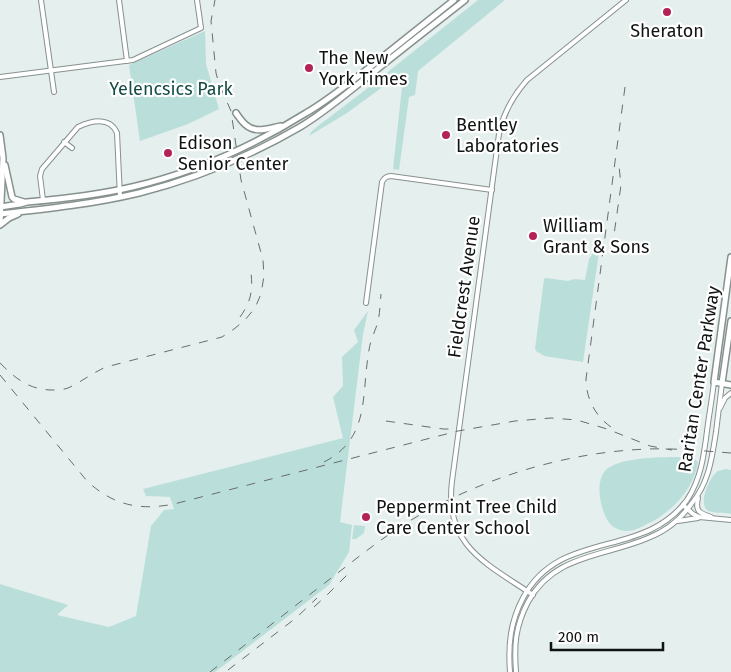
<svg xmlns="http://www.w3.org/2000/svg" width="731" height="672" font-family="'Fira Sans',sans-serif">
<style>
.green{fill:#badfda}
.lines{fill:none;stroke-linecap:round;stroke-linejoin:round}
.minor-casing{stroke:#87918f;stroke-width:6}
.major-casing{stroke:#87918f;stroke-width:8}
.minor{stroke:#fff;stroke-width:4}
.major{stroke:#fff;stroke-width:5}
.rail{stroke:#686e6d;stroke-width:1;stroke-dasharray:9 9;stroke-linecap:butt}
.poi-dot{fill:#b32356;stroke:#fff;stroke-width:2}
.labels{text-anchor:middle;stroke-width:4.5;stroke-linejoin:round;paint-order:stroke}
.poi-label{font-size:18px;fill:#0f1312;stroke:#fff;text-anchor:start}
.park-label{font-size:18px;fill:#154b45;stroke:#fff}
.street-label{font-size:18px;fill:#0f1312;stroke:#fff}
</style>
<rect width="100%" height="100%" fill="#e4efee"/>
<g class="green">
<path d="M478,0H505L418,71L415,95L409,97L399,170L393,169L403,78L399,75L347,113L309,136L312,131L318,126L364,91Z"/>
<path d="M205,31L206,64L219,109L188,124L140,141L129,65Z"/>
<path d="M594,252H599L583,362L544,356L540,353L537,352L535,349L544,279L546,278L568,281L574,279L585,280L589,259Z"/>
<path d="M368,311L363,334L340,522L352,525L349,552L329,585L215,672H0V584L68,605L57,615L109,627L136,616L151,526L164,510L174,509L170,497L146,496L143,489L343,438L333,397L343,386L342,357L358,342L354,330Z"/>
<path d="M688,457L693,458L698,462C694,490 670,514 645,525C637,529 629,533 620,530C609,527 605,517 602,507C599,496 597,479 606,470C620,456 669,457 688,457Z"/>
<path d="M726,469L731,470V514C724,512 713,514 707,510C698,503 710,476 718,471C721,470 723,470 726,469Z"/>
<path d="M354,525L365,526L364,533L356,539H352Z"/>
</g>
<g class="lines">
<g class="minor-casing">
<g id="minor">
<path d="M41,0L54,92"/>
<path d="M119,0L127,61"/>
<path d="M0,77L133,60L201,28L197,0"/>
<path d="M64,142L72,148"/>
<path d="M43,200L40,176L42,169L78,127C91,121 110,116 117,133L120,197"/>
<path d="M366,303L382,182C384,178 387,176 391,176L492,190"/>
<path d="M720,408L725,398L731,393"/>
<path d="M698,498C695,511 699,513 711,517"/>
<path d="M683,505L693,514L699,517L731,520"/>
<path d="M678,521L698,518"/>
<path d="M533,595C486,563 444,546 452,481L499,134C503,113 513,96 527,80L626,0"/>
<path d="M510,672C508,646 510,622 523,598C560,528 643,560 687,500C701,479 704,455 707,431C709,415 712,399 714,382"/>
<path d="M516,672C514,645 515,627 528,602C554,554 604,557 648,538C666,531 681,519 692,503C709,482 712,458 716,432C718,416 720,400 722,383"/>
</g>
</g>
<g class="major-casing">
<g id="major">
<path d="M236,113C239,117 242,122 246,125C256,134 269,128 281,126"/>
<path d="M0,135L3,158L0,224"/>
<path d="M5,165L12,197L14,199L24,202"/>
<path d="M0,207L20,204L27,202C62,199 98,195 132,187C193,173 253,146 306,113C327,101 346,85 365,71C395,47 424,24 454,0"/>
<path d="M0,214C46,209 93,204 139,193C195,179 250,156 300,127C325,112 347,93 370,75C401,50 433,25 465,0"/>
<path d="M0,225L9,218L18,214"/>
<path d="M731,257L714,382L731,385"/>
<path d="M722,383L731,321"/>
</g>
</g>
<use href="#minor" class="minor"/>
<use href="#major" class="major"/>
<g class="rail">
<path d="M612,249L621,185L619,166"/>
<path d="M240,317C251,302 253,290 251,273"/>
<path d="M0,363C15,378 28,389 50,390C57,390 66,390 72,386C84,380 94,372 106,367L222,337L234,329L245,320L255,308L261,294L264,276L263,260L241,180L231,111L219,84L216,73L211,21L215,0"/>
<path d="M0,375L87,481C113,505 139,511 174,504L458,431L515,421L551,418L577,420L607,429L650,446L672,450"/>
<path d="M386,421L443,429H453"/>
<path d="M611,427C595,416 586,398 586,379L625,87"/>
<path d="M324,462C371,438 361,394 369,350C370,342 374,333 377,325C380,315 380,304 381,294"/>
<path d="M314,607L326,596L348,574"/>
<path d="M228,670L296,618L317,598"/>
<path d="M210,672C249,642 287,612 326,582C356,559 385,535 418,516C488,476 568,452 648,449C675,448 704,451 731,453"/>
</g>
</g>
<g class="poi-dot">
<circle cx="667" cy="12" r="5"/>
<circle cx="309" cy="68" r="5"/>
<circle cx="446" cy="135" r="5"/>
<circle cx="168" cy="153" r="5"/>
<circle cx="533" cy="236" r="5"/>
<circle cx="366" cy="517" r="5"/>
</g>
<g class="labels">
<g class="poi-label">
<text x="667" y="37" text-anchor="middle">Sheraton</text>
<text x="319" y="64">The New<tspan x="319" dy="21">York Times</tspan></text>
<text x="456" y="131">Bentley<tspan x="456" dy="21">Laboratories</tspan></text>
<text x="178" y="149">Edison<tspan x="178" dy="21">Senior Center</tspan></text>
<text x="543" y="232">William<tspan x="543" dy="21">Grant &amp; Sons</tspan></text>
<text x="376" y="513">Peppermint Tree Child<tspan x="376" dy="21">Care Center School</tspan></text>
</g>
<g class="park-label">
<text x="171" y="95">Yelencsics Park</text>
</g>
<g class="street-label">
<text transform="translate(464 287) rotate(-82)" y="6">Fieldcrest Avenue</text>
<text transform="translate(699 379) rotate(-81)" y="6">Raritan Center Parkway</text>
</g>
</g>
<path d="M551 642v8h112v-8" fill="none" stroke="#0f1312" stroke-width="2.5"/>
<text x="558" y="642" font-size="15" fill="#0f1312" stroke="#ffffff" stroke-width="4" paint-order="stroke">200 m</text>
</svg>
